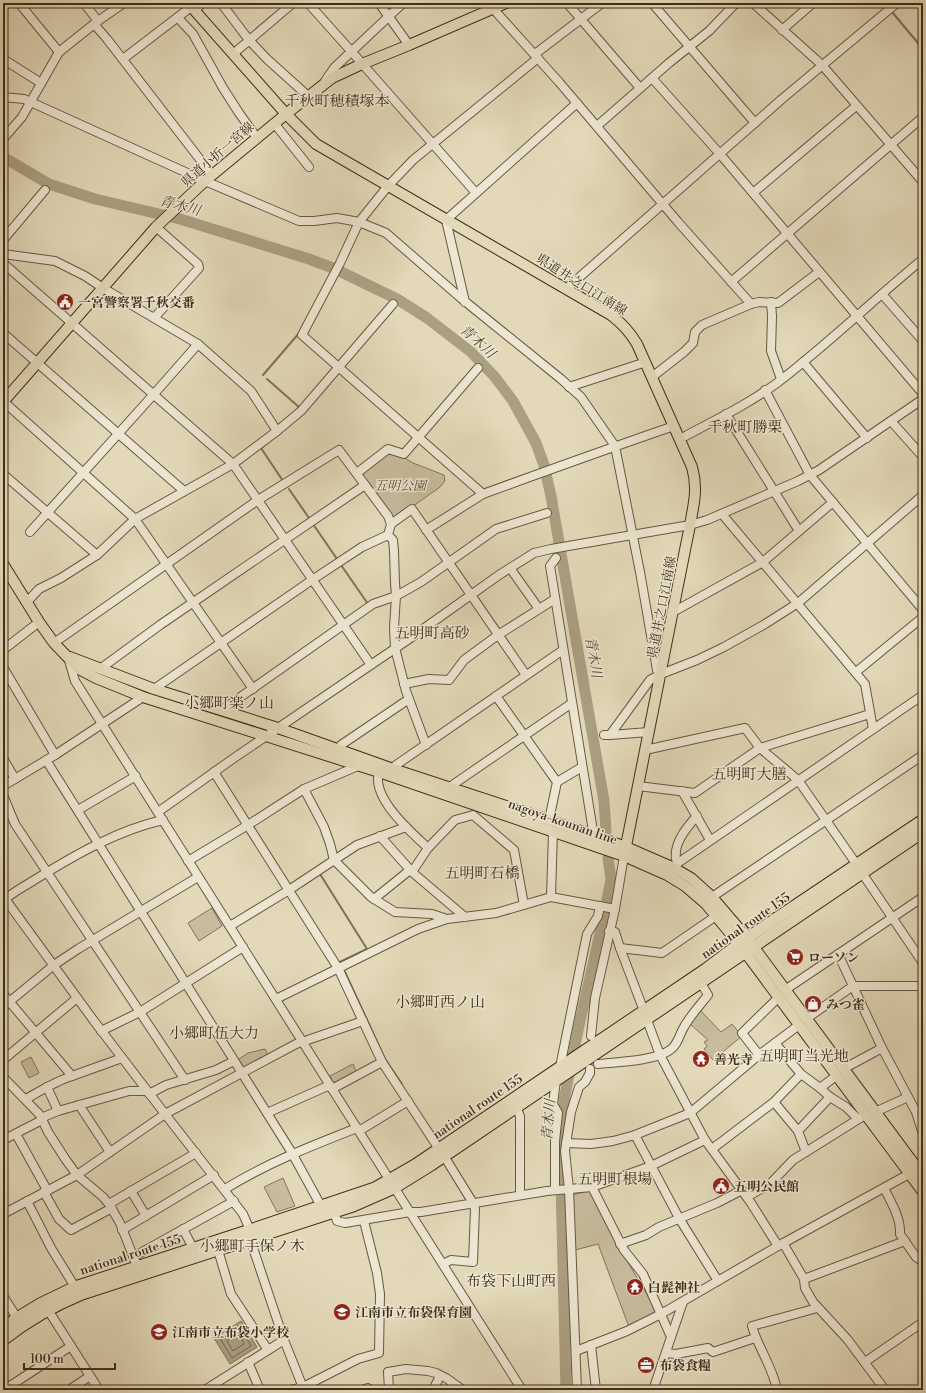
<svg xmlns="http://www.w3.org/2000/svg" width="926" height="1393" font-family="'Libre Bodoni','Noto Serif JP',serif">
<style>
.green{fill:#c7bc9d;stroke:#82745a}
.water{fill:#ab9f82;stroke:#7f7157}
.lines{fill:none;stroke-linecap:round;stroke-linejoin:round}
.shore{stroke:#74664c;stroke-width:1}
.stream{stroke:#7f7157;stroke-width:2}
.river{stroke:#ab9f82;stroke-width:11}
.minor-tunnel{stroke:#c2b799;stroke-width:8;stroke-dasharray:8 4;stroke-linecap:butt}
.minor-casing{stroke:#675840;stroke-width:10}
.major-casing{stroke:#3e2d17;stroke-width:12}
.highway-casing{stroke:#3e2d17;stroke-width:13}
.minor{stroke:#ede6d2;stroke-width:8}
.major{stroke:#e3d9b9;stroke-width:10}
.highway{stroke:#e3d9b9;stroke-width:11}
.labels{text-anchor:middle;stroke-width:3;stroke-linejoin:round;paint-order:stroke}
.street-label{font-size:13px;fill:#3e2d17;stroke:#ede6d2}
.poi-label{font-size:13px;font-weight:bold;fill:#3e2d17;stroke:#ede6d2;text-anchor:start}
.park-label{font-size:13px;font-style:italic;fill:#594a32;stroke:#ede6d2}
.water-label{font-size:14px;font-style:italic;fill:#594a32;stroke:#ede6d2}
.quarter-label{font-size:15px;fill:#3e2d17;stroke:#ede6d2}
</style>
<rect width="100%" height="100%" fill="#e3d9b9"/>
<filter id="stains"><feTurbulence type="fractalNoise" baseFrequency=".005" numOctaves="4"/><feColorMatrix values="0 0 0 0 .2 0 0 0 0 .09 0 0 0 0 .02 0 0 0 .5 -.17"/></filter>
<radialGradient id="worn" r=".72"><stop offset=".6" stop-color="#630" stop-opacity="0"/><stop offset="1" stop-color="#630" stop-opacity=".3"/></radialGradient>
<g class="green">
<path d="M389,453L403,457L413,463L444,475L445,481L440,487L395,519L361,474Z"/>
<path d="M212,908L222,926L199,941L188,923Z"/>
<path d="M700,1010L721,1032L732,1024L742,1036L713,1060L704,1049L707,1046L704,1042L708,1040L690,1024Z"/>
<path d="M265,1049L269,1057L244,1071L236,1061L248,1053Z"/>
<path d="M31,1057L39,1073L29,1078L21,1062Z"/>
<path d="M353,1064L357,1073L339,1083L333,1082L330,1076Z"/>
<path d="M283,1178L295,1206L277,1212L264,1187Z"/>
<path d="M591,1190L620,1249L658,1313L629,1327L598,1244L575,1250L572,1195Z"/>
</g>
<path class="water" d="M241,1321L257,1347L230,1364L214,1338Z"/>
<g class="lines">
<g class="shore">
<path d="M238,1328H241L251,1346L232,1358L221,1340Z"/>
<path d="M237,1335H240L244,1344L233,1351L227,1341Z"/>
</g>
<g class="stream">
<path d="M884,3L887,7"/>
<path d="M892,12L923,49"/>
<path d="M263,375L300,332"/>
<path d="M267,379L300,408"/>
<path d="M264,446L261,448L283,481"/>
<path d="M289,489L309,518"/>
<path d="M313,524L337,559"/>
<path d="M341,565L368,604L366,605"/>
<path d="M320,874L367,949L340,962"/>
<path d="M345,972L385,1059L402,1084"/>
</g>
<g class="river">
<path d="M3,157L49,184L95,199L180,219L309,259L333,268L397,299L427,318L471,352L494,376L513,401L536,443L544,465L551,496L604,801L606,831"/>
<path d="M566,1390L560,1142L564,1113V1100L580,1021L602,925L611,879L608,858"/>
</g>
<path class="minor-tunnel" d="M590,1064H598"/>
<g class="minor-casing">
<g id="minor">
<path d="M19,3L59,52"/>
<path d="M84,3L98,21"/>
<path d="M221,3L249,40L267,59L308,96"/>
<path d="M308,3L351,51L476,193"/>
<path d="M379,3L409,45"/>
<path d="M488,3L559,82L678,222L751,304"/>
<path d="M567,3L640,88"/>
<path d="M652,3L755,123"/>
<path d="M753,3L822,65L923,182"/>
<path d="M194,10L203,3"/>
<path d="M178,18L193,34L223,88L239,113L257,138"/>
<path d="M94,24L107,39L212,175"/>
<path d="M782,30L813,3"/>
<path d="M233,54L293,3"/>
<path d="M535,54L602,3"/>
<path d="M538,58L413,160L388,186L359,222L340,263L302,335L483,494C546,471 610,448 674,426"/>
<path d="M3,59L41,83"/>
<path d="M123,59L191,7"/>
<path d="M652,78L720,154L923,394"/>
<path d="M325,81L334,68L403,3"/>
<path d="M3,97L24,99L205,181L299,221H314L337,218L359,222L386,233L462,299L561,379L581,397L615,446L640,572L657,670L661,674"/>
<path d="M274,123L309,167"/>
<path d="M597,126L669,63L709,31L736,3"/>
<path d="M3,139L22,117L59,52L98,21L124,3"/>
<path d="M753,193L856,106"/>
<path d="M3,240L45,190"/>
<path d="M3,254L55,261L85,276L103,288L198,344L251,391L277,431"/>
<path d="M3,263L233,464L371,665"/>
<path d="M731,282L923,117"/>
<path d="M566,289L782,99L897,3"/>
<path d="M882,294L923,341"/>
<path d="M465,302L446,220L577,103"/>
<path d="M771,302L772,316L771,351L781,379"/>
<path d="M154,318L199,268L198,264L156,227"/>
<path d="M3,333L184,491"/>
<path d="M803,362L867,438"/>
<path d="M652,377L684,352L693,343L695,332L702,325L751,304L759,302L778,303L819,272"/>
<path d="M569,387L646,362"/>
<path d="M765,390L810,475L923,610"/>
<path d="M3,401L135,519L253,689"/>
<path d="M726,414L799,531"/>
<path d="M891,421L923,457"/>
<path d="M680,439C713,421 747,405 777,383C828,344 874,299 923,259"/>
<path d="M357,473L388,449L404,454L478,368"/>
<path d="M3,474L97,555"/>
<path d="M722,514L865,684L873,729"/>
<path d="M391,524L412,509L526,675"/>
<path d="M426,530L483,494"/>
<path d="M30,532L154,394L198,344"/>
<path d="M556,558L550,566L594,837"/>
<path d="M510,568L539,609"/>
<path d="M27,602L39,589L61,578L97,555L135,519L233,464L277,431L301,411L393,304"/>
<path d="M673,612L763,562L833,502"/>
<path d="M54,643L258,500L339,450L388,516L391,524L388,535L393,540L394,551L395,583L396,596L394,627L395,648L406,691L426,745"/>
<path d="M3,650L39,622"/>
<path d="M68,657L75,681L522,1390"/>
<path d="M3,667L55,755"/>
<path d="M100,669L160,625L365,485"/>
<path d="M856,672L923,617"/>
<path d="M404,684L429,679L449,680L464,660L498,635L555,599"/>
<path d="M154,689L312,580L362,547L388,535"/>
<path d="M496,696L557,782"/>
<path d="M222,710L373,604L396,596L421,582L496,529L547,513"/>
<path d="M604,735H610L650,680L661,674L697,660L724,647L765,624L798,603L923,495"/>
<path d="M610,735L649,732"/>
<path d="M339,750L341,745L409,699"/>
<path d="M645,750L745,728L760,748L798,780L857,865"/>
<path d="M3,758L15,779"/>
<path d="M46,760L292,1153L321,1206"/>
<path d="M393,769L396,765L563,650"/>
<path d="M214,772L338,968L382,1062L439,1149"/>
<path d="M379,772C371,798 411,832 428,848"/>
<path d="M3,786L55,755L143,697"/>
<path d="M638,786L695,793L760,748L870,714"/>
<path d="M451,788V786L572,703"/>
<path d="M304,789L324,827L330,844L334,860L371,897L395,912L432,914L447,919"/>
<path d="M682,791L710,840"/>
<path d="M3,795L15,824L23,836L185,1080"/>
<path d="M78,810L136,776"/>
<path d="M158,812L234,758L409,639L499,575L534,553L551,549L690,525L707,520L798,481L819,470L923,399"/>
<path d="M549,820L557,782L582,767"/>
<path d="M380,836L412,872L465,917"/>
<path d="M188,861L248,825L304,789L358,766"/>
<path d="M677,863C671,846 686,828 697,816"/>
<path d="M672,867L923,695"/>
<path d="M412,872L428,848L455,820L473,815L514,850L524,905"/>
<path d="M862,873L923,963"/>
<path d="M3,896L94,1021L165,1114L243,1214L250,1230V1239L284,1340L304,1390"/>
<path d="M551,897L553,831"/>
<path d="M712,897L923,755"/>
<path d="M374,899L410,870"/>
<path d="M3,901C13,892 25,886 36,879C75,855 118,830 163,820"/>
<path d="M230,926L289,890L357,845L406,827"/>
<path d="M609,931L615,932L620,948L644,1011"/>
<path d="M620,948L662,953L716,916"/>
<path d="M838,954L882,1048L916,1112L923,1134"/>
<path d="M785,990L923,897"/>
<path d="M3,994L72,1076"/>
<path d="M276,999L418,929L447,919L496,913L551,897L615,909"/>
<path d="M3,1007L54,965L78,949L198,877"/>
<path d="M806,1019L853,986H923"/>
<path d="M647,1020L660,1055L705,1140L751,1203L778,1246"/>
<path d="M101,1031L140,1012L243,947"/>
<path d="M591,1036L595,998L615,909L624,856"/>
<path d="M775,1043L801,1074L820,1088"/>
<path d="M759,1055L742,1033L779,997"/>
<path d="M3,1060L77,998"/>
<path d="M598,1064C616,1062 655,1061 670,1050C678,1045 679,1035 684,1027C690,1016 700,1005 708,995L701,983"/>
<path d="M560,1067L587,934L598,916L600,906"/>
<path d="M843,1069L882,1048"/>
<path d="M3,1077L40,1115L48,1132L66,1160L77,1175L103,1197L109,1204L120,1223L137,1266"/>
<path d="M47,1087L58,1111"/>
<path d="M332,1089L382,1062"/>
<path d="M149,1094L166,1085L216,1070L234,1061"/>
<path d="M830,1097L820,1088L836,1076"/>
<path d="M26,1099C40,1091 56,1081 72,1076C89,1070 105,1064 122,1058"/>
<path d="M774,1102L798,1131"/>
<path d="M79,1105L110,1152"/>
<path d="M516,1107L520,1116V1195"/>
<path d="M875,1112L908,1097"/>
<path d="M267,1113L330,1085"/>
<path d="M41,1118L58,1111L129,1091H147"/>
<path d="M359,1131L408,1101"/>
<path d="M16,1134L47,1190"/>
<path d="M635,1135L679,1218L718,1281"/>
<path d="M3,1140L42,1120"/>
<path d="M566,1143L591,1144L613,1141L635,1135L690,1113L759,1055L799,1025"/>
<path d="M712,1149L774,1102L801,1074"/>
<path d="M806,1152L798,1131L830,1097L846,1107L858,1119"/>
<path d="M592,1187L624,1250L643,1274L671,1337"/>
<path d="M884,1188C891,1202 901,1218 900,1234L916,1257L923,1262"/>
<path d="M225,1189C267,1163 311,1146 357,1128"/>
<path d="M555,1190V1141L558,1113L553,1104L556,1080"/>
<path d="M131,1191L146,1216"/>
<path d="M44,1192L59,1219L71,1230L112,1208"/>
<path d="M747,1197L771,1183L793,1160L865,1115"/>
<path d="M27,1201L51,1248L75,1287"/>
<path d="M109,1204L196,1153"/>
<path d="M334,1212L337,1221L345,1223L410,1212H421L547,1191L592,1187L651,1166L705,1140"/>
<path d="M3,1214L77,1175L165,1114L296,1044L363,1021"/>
<path d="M183,1229L193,1248"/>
<path d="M122,1230L214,1175"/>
<path d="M783,1243L804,1279L805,1288L813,1302L848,1340L885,1390"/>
<path d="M620,1244L646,1235L659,1227L717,1203L742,1190"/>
<path d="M218,1250L231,1294L268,1350"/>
<path d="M133,1257L234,1201"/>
<path d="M443,1264L451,1260L473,1262L475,1209L473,1203L444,1156"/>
<path d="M804,1279L905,1241"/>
<path d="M3,1296L17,1318"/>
<path d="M48,1310L99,1390"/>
<path d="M591,1345L596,1390"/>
<path d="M576,1351L627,1331L661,1314L778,1246L909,1174"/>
<path d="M666,1353L676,1354L708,1348L713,1352L755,1338"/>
<path d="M248,1362L260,1390"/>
<path d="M865,1362L923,1322"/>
<path d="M7,1388L71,1346"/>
<path d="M69,1390L90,1376"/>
<path d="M205,1390L284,1340"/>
<path d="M290,1390L303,1387L358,1359L379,1353L380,1294L377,1273L364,1221"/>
<path d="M363,1390L368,1388L370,1390"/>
<path d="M389,1390L388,1372L406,1369L428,1371L436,1373L446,1378L463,1390"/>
<path d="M433,1390L440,1376"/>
<path d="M577,1390L569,1189L565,1151L571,1112L579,1087L585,1082L590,1073V1069"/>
<path d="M653,1390L683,1302"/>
<path d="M777,1390C773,1367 758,1348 752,1326L817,1308"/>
</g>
</g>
<g class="major-casing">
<g id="major">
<path d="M188,3L286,114L316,144L611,315C623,324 630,332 637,344L692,467C698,488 694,503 690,525L624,856"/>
<path d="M3,402L156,227L205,181L286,114L332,78L362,64L409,45L506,3"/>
<path d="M3,564L39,622L54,643L79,669L96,678L143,697L379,772L624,856L667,875L685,886L706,904L739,944L923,1192"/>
<path d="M70,657L154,689L278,728L393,769L549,820L626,847L672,867L691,878L712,897L747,938L923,1176"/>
</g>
</g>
<g class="highway-casing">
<g id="highway">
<path d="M3,1329L17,1318L40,1304L75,1287L250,1230L375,1188L415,1165L562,1066L706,969L747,938L923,820"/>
<path d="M3,1340C27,1321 53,1306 82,1294L334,1212L353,1206L394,1188L431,1165L923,832"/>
</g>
</g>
<use href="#minor" class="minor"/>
<use href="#major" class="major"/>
<use href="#highway" class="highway"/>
</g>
<defs>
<g id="civic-disc" transform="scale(0.9)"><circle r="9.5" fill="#8f2418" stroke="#ede6d2"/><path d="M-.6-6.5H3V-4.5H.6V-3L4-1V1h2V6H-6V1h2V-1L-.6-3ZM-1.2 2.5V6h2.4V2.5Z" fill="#fff"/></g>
<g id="supermarket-disc" transform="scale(0.9)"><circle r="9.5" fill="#8f2418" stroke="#ede6d2"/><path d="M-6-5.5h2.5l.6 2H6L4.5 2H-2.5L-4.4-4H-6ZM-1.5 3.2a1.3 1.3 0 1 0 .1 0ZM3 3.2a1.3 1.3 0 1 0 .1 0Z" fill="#fff"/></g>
<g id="shop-disc" transform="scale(0.9)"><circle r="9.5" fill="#8f2418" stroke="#ede6d2"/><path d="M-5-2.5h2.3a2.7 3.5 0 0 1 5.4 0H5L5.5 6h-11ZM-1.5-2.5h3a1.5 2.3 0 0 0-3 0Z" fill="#fff"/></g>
<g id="temple-disc" transform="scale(0.9)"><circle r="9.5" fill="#8f2418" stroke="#ede6d2"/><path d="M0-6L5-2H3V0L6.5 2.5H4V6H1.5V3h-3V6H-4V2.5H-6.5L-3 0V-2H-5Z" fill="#fff"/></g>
<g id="school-disc" transform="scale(0.9)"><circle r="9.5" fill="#8f2418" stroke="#ede6d2"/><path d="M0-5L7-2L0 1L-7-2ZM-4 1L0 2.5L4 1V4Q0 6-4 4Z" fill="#fff"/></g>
<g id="office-disc" transform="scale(0.9)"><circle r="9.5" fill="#8f2418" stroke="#ede6d2"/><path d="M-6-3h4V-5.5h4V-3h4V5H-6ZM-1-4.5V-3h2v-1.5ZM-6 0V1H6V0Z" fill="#fff"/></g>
</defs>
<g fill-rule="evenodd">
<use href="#civic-disc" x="65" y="302"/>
<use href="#supermarket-disc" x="795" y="957"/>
<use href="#shop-disc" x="813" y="1004"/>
<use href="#temple-disc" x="701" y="1059"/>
<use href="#civic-disc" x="721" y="1186"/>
<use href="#temple-disc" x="635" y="1287"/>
<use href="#school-disc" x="342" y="1312"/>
<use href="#school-disc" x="159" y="1332"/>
<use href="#office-disc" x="646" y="1365"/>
</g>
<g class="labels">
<g class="street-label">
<text transform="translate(217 154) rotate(-41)" y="5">県道小折一宮線</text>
<text transform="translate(582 284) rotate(32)" y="5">県道井之口江南線</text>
<text transform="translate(661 607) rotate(-79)" y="5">県道井之口江南線</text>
<text transform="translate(563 821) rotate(19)" y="5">nagoya-kounan line</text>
<text transform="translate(745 925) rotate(-35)" y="5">national route 155</text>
<text transform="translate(477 1106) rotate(-34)" y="5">national route 155</text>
<text transform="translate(130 1254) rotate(-18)" y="5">national route 155</text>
</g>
<g class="poi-label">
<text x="78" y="307">一宮警察署千秋交番</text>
<text x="808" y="962">ローソン</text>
<text x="826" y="1009">みつ雀</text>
<text x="714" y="1064">善光寺</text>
<text x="734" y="1191">五明公民館</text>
<text x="648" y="1292">白髭神社</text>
<text x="355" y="1317">江南市立布袋保育園</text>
<text x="172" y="1337">江南市立布袋小学校</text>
<text x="659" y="1370">布袋食糧</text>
</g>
<g class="park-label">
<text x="400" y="490">五明公園</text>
</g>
<g class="water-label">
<text transform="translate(180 205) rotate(15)" y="5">青木川</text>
<text transform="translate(478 341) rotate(42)" y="5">青木川</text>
<text transform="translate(594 657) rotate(80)" y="5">青木川</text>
<text transform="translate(548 1120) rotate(-85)" y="5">青木川</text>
</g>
<g class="quarter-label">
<text x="337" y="106">千秋町穂積塚本</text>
<text x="745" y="432">千秋町勝栗</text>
<text x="432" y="638">五明町高砂</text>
<text x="229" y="708">小郷町楽ノ山</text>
<text x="749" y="779">五明町大膳</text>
<text x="482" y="878">五明町石橋</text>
<text x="440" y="1007">小郷町西ノ山</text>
<text x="214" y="1038">小郷町伍大力</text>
<text x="804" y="1061">五明町当光地</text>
<text x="615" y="1184">五明町根場</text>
<text x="252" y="1251">小郷町手保ノ木</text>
<text x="511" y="1286">布袋下山町西</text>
</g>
</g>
<rect width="926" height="1393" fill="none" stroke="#e3d9b9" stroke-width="16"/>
<rect x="4" y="4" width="918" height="1385" fill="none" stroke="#3e2d17" stroke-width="2"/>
<rect x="8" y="8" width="910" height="1377" fill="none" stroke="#3e2d17"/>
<path d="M24 1363v6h91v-6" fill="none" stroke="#3e2d17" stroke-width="2"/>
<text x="30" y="1363" font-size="12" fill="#3e2d17" stroke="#ede6d2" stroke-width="3" paint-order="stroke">100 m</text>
<rect width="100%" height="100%" filter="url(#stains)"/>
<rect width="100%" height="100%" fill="url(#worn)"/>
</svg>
